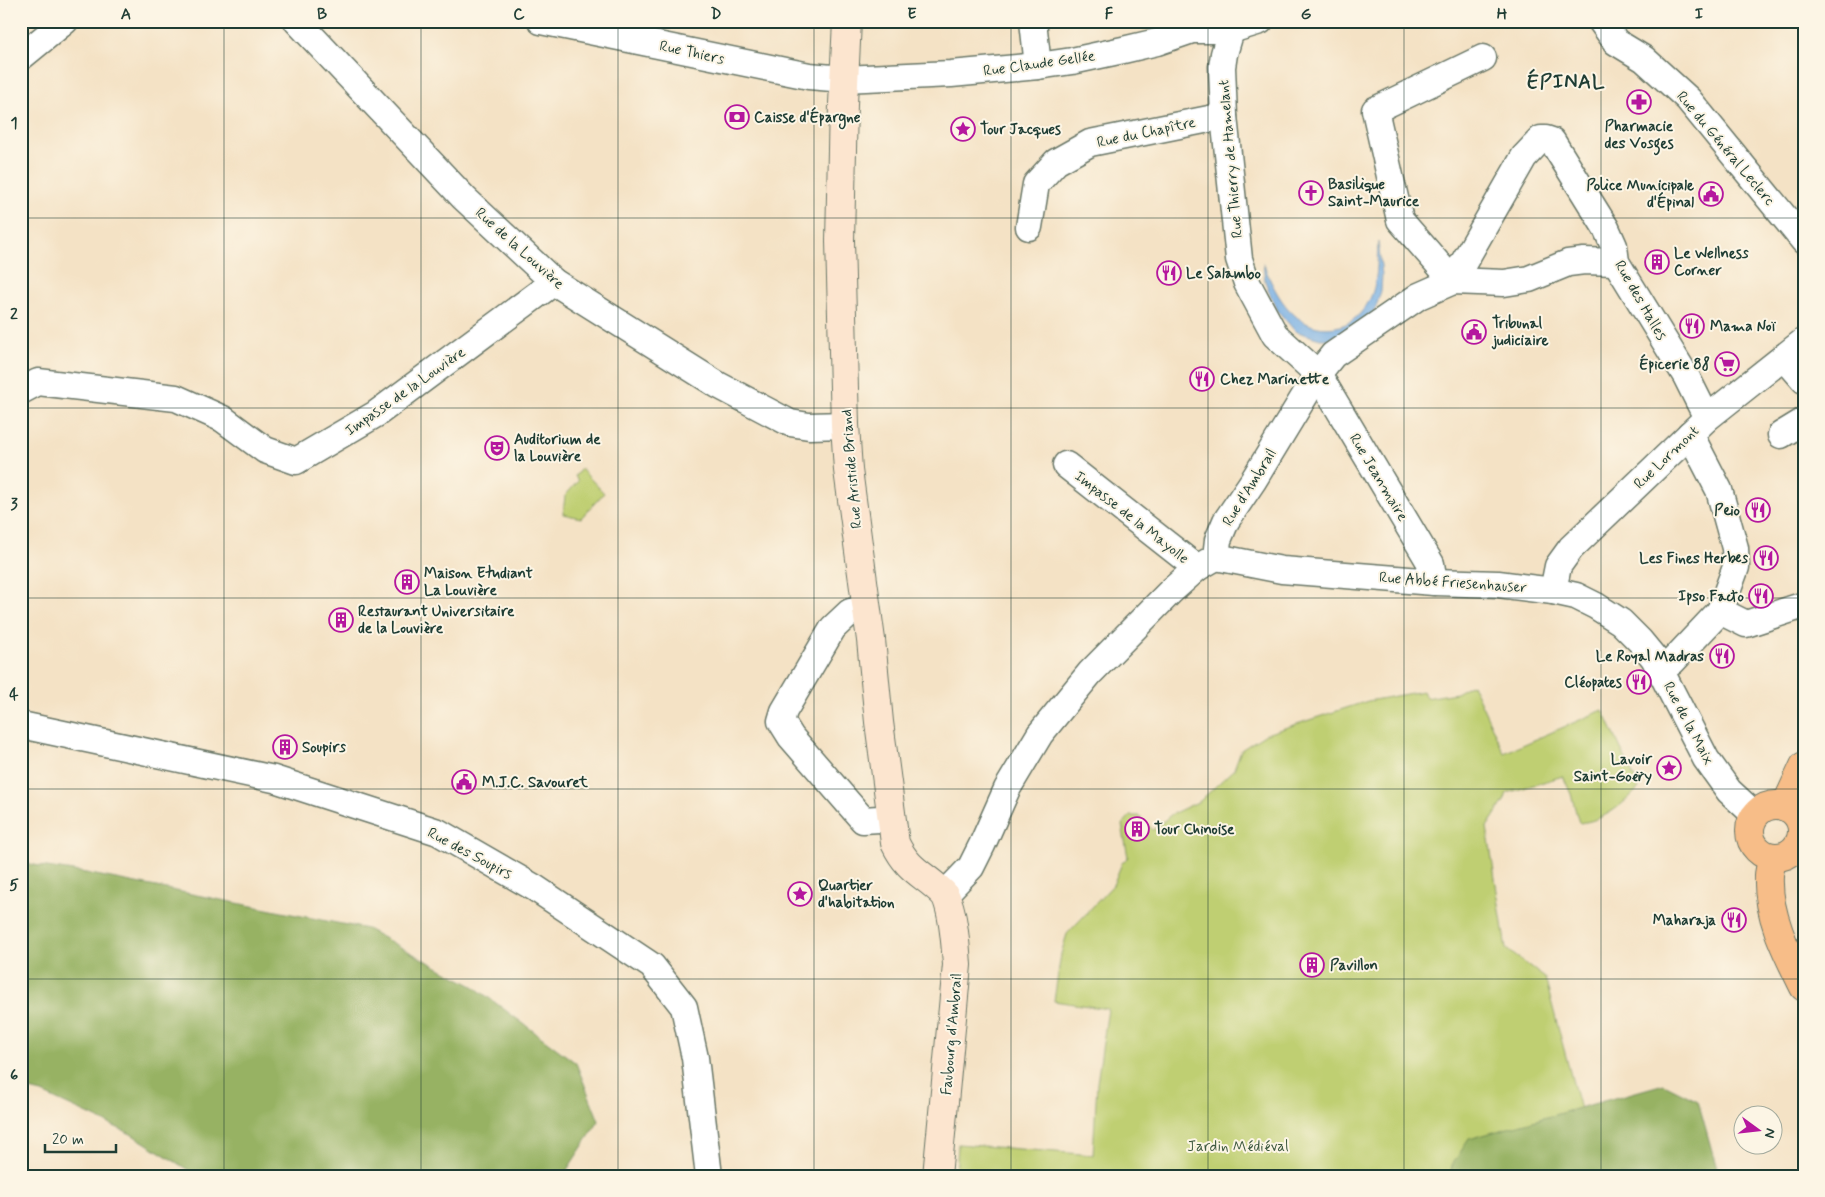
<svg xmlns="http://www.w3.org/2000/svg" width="1825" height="1197" font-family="Mynerve,sans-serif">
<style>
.green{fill:#bfcf72;stroke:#6f8653}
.forest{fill:#97b264;stroke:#5b784c}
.water{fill:#74ade4;stroke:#4a758c}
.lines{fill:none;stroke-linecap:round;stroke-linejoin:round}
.street-casing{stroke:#6a7767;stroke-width:29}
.secondary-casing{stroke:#6a7767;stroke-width:30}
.primary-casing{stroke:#6a7767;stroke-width:30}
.street{stroke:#fff;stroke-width:26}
.secondary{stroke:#fce5cf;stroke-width:28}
.primary{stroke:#f7bd88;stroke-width:28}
.grid{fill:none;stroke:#1f3d34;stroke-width:1;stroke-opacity:0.55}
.labels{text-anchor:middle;stroke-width:4;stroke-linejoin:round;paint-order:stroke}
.street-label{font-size:15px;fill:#1f3d34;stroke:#fcf5e5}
.poi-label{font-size:15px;font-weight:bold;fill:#1f3d34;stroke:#fcf5e5;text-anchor:start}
.park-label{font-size:15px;fill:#3f5a40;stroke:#fcf5e5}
.district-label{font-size:20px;font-weight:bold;letter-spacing:1px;fill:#1f3d34;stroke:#fcf5e5}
.neatline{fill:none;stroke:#1f3d34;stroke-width:2}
.grid-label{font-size:16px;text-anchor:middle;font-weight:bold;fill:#1f3d34}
</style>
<rect width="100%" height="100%" fill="#fcf5e5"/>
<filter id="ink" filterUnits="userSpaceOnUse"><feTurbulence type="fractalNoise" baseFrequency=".02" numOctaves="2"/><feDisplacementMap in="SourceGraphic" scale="10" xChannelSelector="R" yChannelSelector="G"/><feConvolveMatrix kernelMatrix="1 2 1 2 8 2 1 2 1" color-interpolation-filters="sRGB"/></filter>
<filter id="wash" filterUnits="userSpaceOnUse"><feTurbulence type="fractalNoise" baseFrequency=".0096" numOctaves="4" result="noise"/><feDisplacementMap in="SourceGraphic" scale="20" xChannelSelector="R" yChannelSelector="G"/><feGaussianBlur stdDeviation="1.12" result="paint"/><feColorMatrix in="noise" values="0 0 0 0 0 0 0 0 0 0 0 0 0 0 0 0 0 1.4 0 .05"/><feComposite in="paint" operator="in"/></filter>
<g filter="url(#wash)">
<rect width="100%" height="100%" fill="#f4e2c5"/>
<g class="green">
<path d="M581,469L604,493L581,518L563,514L565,496L578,481L575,476Z"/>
<path d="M1472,684L1504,753L1603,710L1639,788C1622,805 1604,821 1579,823L1571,794L1563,776L1507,793L1504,801L1487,827L1506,949L1545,978L1590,1147L1580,1176H956L958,1144L1093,1155L1097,1083L1108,1009L1054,1001L1061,954L1067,934L1113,885L1122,863L1128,857L1122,825L1130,816H1139L1153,830L1172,814L1200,801L1234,769L1241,750L1266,734L1368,701L1423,691L1426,698L1456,693Z"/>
</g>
<g class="forest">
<path d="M21,863L86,873L367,929L473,986L576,1063L599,1121L563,1176H198L131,1134L42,1093L21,1088Z"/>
<path d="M1664,1084L1698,1101L1719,1176H1450L1452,1165L1469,1139Z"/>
</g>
<path class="water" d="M1378,241L1382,275L1381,291L1376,307L1370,318L1340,339H1320L1295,331L1278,311L1271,297L1265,281L1263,262C1275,296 1298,337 1340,326C1356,322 1368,307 1373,291C1378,275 1377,257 1378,241Z"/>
</g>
<g filter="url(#ink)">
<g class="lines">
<g class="street-casing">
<g id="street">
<path d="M297,21L464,198L554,282L718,385L790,423L809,426L845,425"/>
<path d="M541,21L809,76L844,79L951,74L1038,66L1072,61L1123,50L1157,42L1192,30H1231L1260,21"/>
<path d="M1033,21L1038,66"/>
<path d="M1601,21L1616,42L1644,59L1688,99L1804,241"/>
<path d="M1231,30L1224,54L1222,67L1224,116L1239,259L1247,283L1275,335L1318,374L1431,564L1434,582"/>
<path d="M21,57L65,21"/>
<path d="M1029,227L1036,184L1056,162L1090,143L1224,116"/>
<path d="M1453,281L1524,157L1541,139H1546L1552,141L1606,228L1614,246L1616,262L1686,376L1707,418"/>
<path d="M1453,281L1400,220L1375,110L1483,58"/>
<path d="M1784,357L1804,380"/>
<path d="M21,391L38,382L176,398L223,419L265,450L296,461L376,414L554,282"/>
<path d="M1781,435L1804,421"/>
<path d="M1066,465L1197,568"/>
<path d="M1216,557L1282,570L1434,582L1498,584L1553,591L1576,596L1596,606L1621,622L1640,641L1654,658L1706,759L1729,791L1755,815"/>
<path d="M1216,557L1218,540L1226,521L1253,481L1318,374L1333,355L1419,296L1453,281L1504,283L1529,279L1568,263L1584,261L1616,262"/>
<path d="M1553,591L1558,566L1571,548L1707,418L1804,341"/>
<path d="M867,609L850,612L833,628L784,711L781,721L791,737L863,820L879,819L891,815"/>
<path d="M1720,611L1746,624L1801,606"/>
<path d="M1661,670L1672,662L1720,611L1736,567L1735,548L1719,490L1690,434"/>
<path d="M21,725L274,779L438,832L535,888L652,966L684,1007L695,1058L709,1176"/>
<path d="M945,894L971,867L982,845L1007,789L1040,734L1090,673L1170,592L1197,568L1216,557"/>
</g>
</g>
<g class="secondary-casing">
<path id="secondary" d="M847,21L843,104L840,241L845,425L848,470L871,640L879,722L895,843C909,872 923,873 943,893C953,903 956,950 957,965L937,1176"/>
</g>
<g class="primary-casing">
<g id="primary">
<circle cx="1776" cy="831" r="26"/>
<path d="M1785,807L1804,766"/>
<path d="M1774,857C1772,863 1769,869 1769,876C1767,915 1787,953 1804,987"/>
</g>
</g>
<use href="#street" class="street"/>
<use href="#secondary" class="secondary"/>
<use href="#primary" class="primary"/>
</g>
</g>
<path class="grid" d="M224,21V1176M421,21V1176M618,21V1176M814,21V1176M1011,21V1176M1208,21V1176M1404,21V1176M1601,21V1176M21,218H1804M21,408H1804M21,598H1804M21,789H1804M21,979H1804"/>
<defs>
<g id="pharmacy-ring" transform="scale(1.25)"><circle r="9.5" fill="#fcf5e5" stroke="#b5179e" stroke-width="1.5"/><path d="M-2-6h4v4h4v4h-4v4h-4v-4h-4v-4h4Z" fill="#b5179e"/></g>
<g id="bank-ring" transform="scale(1.25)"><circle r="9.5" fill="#fcf5e5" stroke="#b5179e" stroke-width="1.5"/><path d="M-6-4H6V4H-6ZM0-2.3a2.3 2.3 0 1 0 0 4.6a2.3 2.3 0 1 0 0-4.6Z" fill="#b5179e"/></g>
<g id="sight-ring" transform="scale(1.25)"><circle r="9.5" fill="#fcf5e5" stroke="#b5179e" stroke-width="1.5"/><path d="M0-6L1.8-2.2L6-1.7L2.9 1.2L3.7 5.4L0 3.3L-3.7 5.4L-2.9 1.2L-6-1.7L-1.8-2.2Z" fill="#b5179e"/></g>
<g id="church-ring" transform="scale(1.25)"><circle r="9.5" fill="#fcf5e5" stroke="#b5179e" stroke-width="1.5"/><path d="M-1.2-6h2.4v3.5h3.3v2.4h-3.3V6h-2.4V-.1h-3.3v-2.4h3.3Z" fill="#b5179e"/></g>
<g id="civic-ring" transform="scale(1.25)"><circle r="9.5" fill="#fcf5e5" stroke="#b5179e" stroke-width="1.5"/><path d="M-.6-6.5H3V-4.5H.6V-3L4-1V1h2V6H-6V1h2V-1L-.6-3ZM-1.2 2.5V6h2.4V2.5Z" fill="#b5179e"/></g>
<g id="building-ring" transform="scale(1.25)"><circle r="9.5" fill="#fcf5e5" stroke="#b5179e" stroke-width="1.5"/><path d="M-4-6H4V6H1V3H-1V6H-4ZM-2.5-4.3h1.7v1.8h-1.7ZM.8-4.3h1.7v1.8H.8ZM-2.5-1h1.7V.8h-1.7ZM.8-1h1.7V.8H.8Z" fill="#b5179e"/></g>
<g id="restaurant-ring" transform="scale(1.25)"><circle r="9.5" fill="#fcf5e5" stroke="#b5179e" stroke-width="1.5"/><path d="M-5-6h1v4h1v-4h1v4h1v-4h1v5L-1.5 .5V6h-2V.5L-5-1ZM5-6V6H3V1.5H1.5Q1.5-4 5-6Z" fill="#b5179e"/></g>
<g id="supermarket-ring" transform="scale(1.25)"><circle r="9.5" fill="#fcf5e5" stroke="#b5179e" stroke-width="1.5"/><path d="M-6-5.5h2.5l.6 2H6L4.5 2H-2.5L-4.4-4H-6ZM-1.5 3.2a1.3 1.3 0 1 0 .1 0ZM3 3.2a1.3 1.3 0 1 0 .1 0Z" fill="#b5179e"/></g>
<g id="theatre-ring" transform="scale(1.25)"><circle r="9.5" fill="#fcf5e5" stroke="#b5179e" stroke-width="1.5"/><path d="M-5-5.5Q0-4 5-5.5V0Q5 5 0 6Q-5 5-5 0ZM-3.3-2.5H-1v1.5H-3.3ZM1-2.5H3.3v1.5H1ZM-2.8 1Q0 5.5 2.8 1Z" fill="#b5179e"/></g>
</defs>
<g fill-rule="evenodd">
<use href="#pharmacy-ring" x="1639" y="102"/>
<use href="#bank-ring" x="737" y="117"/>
<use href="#sight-ring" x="963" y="129"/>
<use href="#church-ring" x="1311" y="193"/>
<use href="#civic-ring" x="1711" y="194"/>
<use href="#building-ring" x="1657" y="262"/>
<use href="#restaurant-ring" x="1169" y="273"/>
<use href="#restaurant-ring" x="1692" y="326"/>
<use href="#civic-ring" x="1474" y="332"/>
<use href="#supermarket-ring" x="1727" y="364"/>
<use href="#restaurant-ring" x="1202" y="379"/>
<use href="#theatre-ring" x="497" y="448"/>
<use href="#restaurant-ring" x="1758" y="510"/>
<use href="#restaurant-ring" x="1766" y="558"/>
<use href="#building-ring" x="407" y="582"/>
<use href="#restaurant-ring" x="1761" y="596"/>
<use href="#building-ring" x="341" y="620"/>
<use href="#restaurant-ring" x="1722" y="656"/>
<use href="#restaurant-ring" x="1639" y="682"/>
<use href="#building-ring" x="285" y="747"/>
<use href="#sight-ring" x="1669" y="768"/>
<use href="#civic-ring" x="464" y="782"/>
<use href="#building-ring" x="1137" y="829"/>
<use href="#sight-ring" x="800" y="894"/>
<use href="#restaurant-ring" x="1734" y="920"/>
<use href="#building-ring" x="1312" y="965"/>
</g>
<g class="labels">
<g class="street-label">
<text transform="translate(692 52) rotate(12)" y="5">Rue Thiers</text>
<text transform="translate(1039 63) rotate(-8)" y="5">Rue Claude Gellée</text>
<text transform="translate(1146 132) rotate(-12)" y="5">Rue du Chapître</text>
<text transform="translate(1726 148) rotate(50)" y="5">Rue du Général Leclerc</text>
<text transform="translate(1230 159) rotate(-95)" y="5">Rue Thierry de Hamelant</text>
<text transform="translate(520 248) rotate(42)" y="5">Rue de la Louvière</text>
<text transform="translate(1641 300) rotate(60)" y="5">Rue des Halles</text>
<text transform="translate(405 391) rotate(-35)" y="5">Impasse de la Louvière</text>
<text transform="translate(1666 457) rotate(-44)" y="5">Rue Lormont</text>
<text transform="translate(851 469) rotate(-95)" y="5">Rue Aristide Briand</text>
<text transform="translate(1379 477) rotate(59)" y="5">Rue Jeanmaire</text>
<text transform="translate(1249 487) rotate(-58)" y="5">Rue d'Ambrail</text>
<text transform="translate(1132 517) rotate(38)" y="5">Impasse de la Mayolle</text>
<text transform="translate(1453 582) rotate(4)" y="5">Rue Abbé Friesenhauser</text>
<text transform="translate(1689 723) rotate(62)" y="5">Rue de la Maix</text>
<text transform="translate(470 853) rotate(28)" y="5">Rue des Soupirs</text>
<text transform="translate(951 1034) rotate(-85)" y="5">Faubourg d'Ambrail</text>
</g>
<g class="poi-label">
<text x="754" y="122">Caisse d'Épargne</text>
<text x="1639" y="131" text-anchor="middle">Pharmacie<tspan x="1639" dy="17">des Vosges</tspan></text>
<text x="980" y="134">Tour Jacques</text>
<text x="1328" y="189">Basilique<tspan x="1328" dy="17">Saint-Maurice</tspan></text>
<text x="1694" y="190" text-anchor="end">Police Municipale<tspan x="1694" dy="17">d'Épinal</tspan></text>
<text x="1674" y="258">Le Wellness<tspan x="1674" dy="17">Corner</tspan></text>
<text x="1186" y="278">Le Salambo</text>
<text x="1492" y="328">Tribunal<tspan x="1492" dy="17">judiciaire</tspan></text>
<text x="1710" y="331">Mama Noï</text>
<text x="1710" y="369" text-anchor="end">Épicerie 88</text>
<text x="1220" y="384">Chez Marinette</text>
<text x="514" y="444">Auditorium de<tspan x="514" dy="17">la Louvière</tspan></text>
<text x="1740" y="515" text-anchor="end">Peio</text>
<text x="1748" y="563" text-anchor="end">Les Fines Herbes</text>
<text x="424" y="578">Maison Etudiant<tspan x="424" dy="17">La Louvière</tspan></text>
<text x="1744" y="601" text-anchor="end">Ipso Facto</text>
<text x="358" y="616">Restaurant Universitaire<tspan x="358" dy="17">de la Louvière</tspan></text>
<text x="1704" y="661" text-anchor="end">Le Royal Madras</text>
<text x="1622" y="687" text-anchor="end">Cléopates</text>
<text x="302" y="752">Soupirs</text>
<text x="1652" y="764" text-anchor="end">Lavoir<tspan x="1652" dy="17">Saint-Goëry</tspan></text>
<text x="482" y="787">M.J.C. Savouret</text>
<text x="1154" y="834">Tour Chinoise</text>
<text x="818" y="890">Quartier<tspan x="818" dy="17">d'habitation</tspan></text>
<text x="1716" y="925" text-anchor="end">Maharaja</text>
<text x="1330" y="970">Pavillon</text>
</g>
<g class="park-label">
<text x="1238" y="1151">Jardin Médiéval</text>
</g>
<g class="district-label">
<text x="1566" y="88">ÉPINAL</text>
</g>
</g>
<rect width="1825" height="1197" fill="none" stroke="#fcf5e5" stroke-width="55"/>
<g transform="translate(1758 1130) rotate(105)"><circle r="24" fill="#fcf5e5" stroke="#a4ab9e"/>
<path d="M0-4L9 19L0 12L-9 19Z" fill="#b5179e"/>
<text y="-8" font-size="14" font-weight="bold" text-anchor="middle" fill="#1f3d34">N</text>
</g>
<path d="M45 1144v8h71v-8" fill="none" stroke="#1f3d34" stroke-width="2.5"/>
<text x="52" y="1144" font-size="15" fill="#1f3d34" stroke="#fcf5e5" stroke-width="4" paint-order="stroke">20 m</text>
<rect x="28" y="28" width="1770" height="1142" class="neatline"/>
<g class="grid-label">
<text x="126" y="19">A</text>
<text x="322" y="19">B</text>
<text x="519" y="19">C</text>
<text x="716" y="19">D</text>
<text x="912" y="19">E</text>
<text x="1109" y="19">F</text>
<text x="1306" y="19">G</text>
<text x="1502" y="19">H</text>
<text x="1699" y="19">I</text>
<text x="14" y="128">1</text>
<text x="14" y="319">2</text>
<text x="14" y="509">3</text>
<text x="14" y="699">4</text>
<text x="14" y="890">5</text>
<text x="14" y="1080">6</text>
</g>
</svg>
